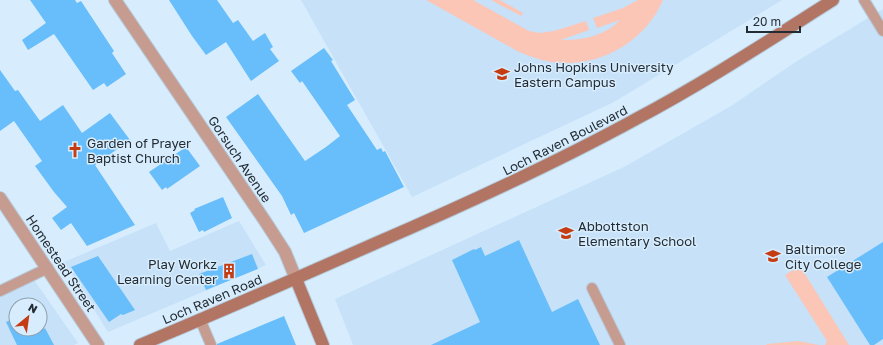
<svg xmlns="http://www.w3.org/2000/svg" width="883" height="345" font-family="'Golos Text',sans-serif">
<style>
.built{fill:#c6e1f8;fill-rule:evenodd}
.green{fill:#fcc6b7}
.building{fill:#68befa}
.lines{fill:none;stroke-linecap:round;stroke-linejoin:round}
.lane-casing{stroke:#b7cad9;stroke-width:12}
.street-casing{stroke:#b7cad9;stroke-width:14}
.secondary-casing{stroke:#b7cad9;stroke-width:14}
.lane{stroke:#c69c90;stroke-width:10}
.street{stroke:#c69c90;stroke-width:12}
.secondary{stroke:#b27564;stroke-width:12}
.labels{text-anchor:middle;stroke-width:3;stroke-linejoin:round;paint-order:stroke}
.poi-label{font-size:13px;fill:#242c33;stroke:#d7edfe;text-anchor:start}
.street-label{font-size:13px;fill:#242c33;stroke:#d7edfe}
</style>
<rect width="100%" height="100%" fill="#d7edfe"/>
<g class="built">
<path d="M301,0H782L614,102L412,197Z"/>
<path d="M883,9V345H353L335,299L624,167L731,106L794,63Z"/>
<path d="M239,221L266,265L108,332L64,262L156,223L170,251Z"/>
<path d="M32,277L78,343L74,345H0V292ZM16,305H40V329H16Z"/>
</g>
<g class="green">
<path d="M426,0H473L529,31L539,33L554,31L586,21L589,30L561,40H564C584,40 606,35 620,20L597,28L593,18L623,8L638,0H663C645,43 597,69 551,62C540,60 529,56 519,52Z"/>
<path d="M491,0H500L523,13L521,16Z"/>
<path d="M800,266L849,345H825L827,341L785,275Z"/>
<path d="M798,341L819,345H766L767,344Z"/>
</g>
<g class="building">
<path d="M30,0H75L77,3L81,1L114,51L112,53L126,74L107,87L104,83L93,90L54,34L28,50L22,40L46,23Z"/>
<path d="M169,0H217L233,23L238,20L253,41L265,33L273,47L270,49L279,61L251,81L226,42L206,55L192,36Z"/>
<path d="M324,48L333,60L331,61L355,100L347,105L377,150L381,148L383,152L385,151L404,187L304,233L294,213L291,215L282,196L226,117L258,94L305,161L326,147L340,136L302,81L300,83L291,71Z"/>
<path d="M0,70L15,91L18,90L40,121L63,105L82,133L110,113L130,140L95,165L135,225L87,246L71,223L61,230L52,218L67,207L54,192L35,166L42,161L14,121L0,131Z"/>
<path d="M186,147L200,166L167,189L166,187L162,190L149,172Z"/>
<path d="M223,197L232,218L204,232L203,230L199,232L190,213L195,210L194,209Z"/>
<path d="M519,240L552,312L578,299L600,345H431L480,322L452,260L474,249L475,250L481,247L485,256Z"/>
<path d="M883,242V339L874,345H870L827,277Z"/>
<path d="M252,254L258,269L206,290L199,274Z"/>
<path d="M98,256L135,310L123,315L121,314L109,322L71,267Z"/>
<path d="M284,316L296,345H217V344Z"/>
<path d="M16,317V329H40V322L44,329L45,328L54,345H17L6,322Z"/>
</g>
<g class="lines">
<g class="lane-casing">
<g id="lane">
<path d="M864,0L883,31"/>
<path d="M592,288L620,345"/>
<path d="M0,291L48,268"/>
<path d="M200,319L211,345"/>
</g>
</g>
<g class="street-casing">
<g id="street">
<path d="M115,0L265,221L285,252L296,279"/>
<path d="M0,198L98,345"/>
</g>
</g>
<g class="secondary-casing">
<g id="secondary">
<path d="M296,279L323,345"/>
<path d="M140,345C219,312 297,278 376,243C464,205 552,165 636,119C704,83 768,41 833,0"/>
</g>
</g>
<use href="#lane" class="lane"/>
<use href="#street" class="street"/>
<use href="#secondary" class="secondary"/>
</g>
<defs>
<g id="university-bare" transform="scale(1.2)"><path d="M0-5L7-2L0 1L-7-2ZM-4 1L0 2.5L4 1V4Q0 6-4 4Z" fill="#c53c13" stroke="#d7edfe" stroke-width="2.5" paint-order="stroke"/></g>
<g id="church-bare" transform="scale(1.2)"><path d="M-1.2-6h2.4v3.5h3.3v2.4h-3.3V6h-2.4V-.1h-3.3v-2.4h3.3Z" fill="#c53c13" stroke="#d7edfe" stroke-width="2.5" paint-order="stroke"/></g>
<g id="school-bare" transform="scale(1.2)"><path d="M0-5L7-2L0 1L-7-2ZM-4 1L0 2.5L4 1V4Q0 6-4 4Z" fill="#c53c13" stroke="#d7edfe" stroke-width="2.5" paint-order="stroke"/></g>
<g id="building-bare" transform="scale(1.2)"><path d="M-4-6H4V6H1V3H-1V6H-4ZM-2.5-4.3h1.7v1.8h-1.7ZM.8-4.3h1.7v1.8H.8ZM-2.5-1h1.7V.8h-1.7ZM.8-1h1.7V.8H.8Z" fill="#c53c13" stroke="#d7edfe" stroke-width="2.5" paint-order="stroke"/></g>
</defs>
<g fill-rule="evenodd">
<use href="#university-bare" x="502" y="74"/>
<use href="#church-bare" x="75" y="150"/>
<use href="#school-bare" x="566" y="233"/>
<use href="#school-bare" x="773" y="256"/>
<use href="#building-bare" x="229" y="271"/>
</g>
<g class="labels">
<g class="poi-label">
<text x="514" y="72">Johns Hopkins University<tspan x="514" dy="15">Eastern Campus</tspan></text>
<text x="87" y="148">Garden of Prayer<tspan x="87" dy="15">Baptist Church</tspan></text>
<text x="578" y="231">Abbottston<tspan x="578" dy="15">Elementary School</tspan></text>
<text x="785" y="254">Baltimore<tspan x="785" dy="15">City College</tspan></text>
<text x="217" y="269" text-anchor="end">Play Workz<tspan x="217" dy="15">Learning Center</tspan></text>
</g>
<g class="street-label">
<text transform="translate(565 140) rotate(-27)" y="5">Loch Raven Boulevard</text>
<text transform="translate(240 159) rotate(56)" y="5">Gorsuch Avenue</text>
<text transform="translate(61 263) rotate(56)" y="5">Homestead Street</text>
<text transform="translate(212 299) rotate(-23)" y="5">Loch Raven Road</text>
</g>
</g>
<g transform="translate(28 317) rotate(29)"><circle r="19" fill="#d7edfe" stroke="#8fa0ad"/>
<path d="M0-3L7 15L0 10L-7 15Z" fill="#c53c13"/>
<text y="-6" font-size="11" font-weight="bold" text-anchor="middle" fill="#242c33">N</text>
</g>
<path d="M747 26v6h53v-6" fill="none" stroke="#242c33" stroke-width="2"/>
<text x="753" y="26" font-size="12" fill="#242c33" stroke="#d7edfe" stroke-width="3" paint-order="stroke">20 m</text>
</svg>
